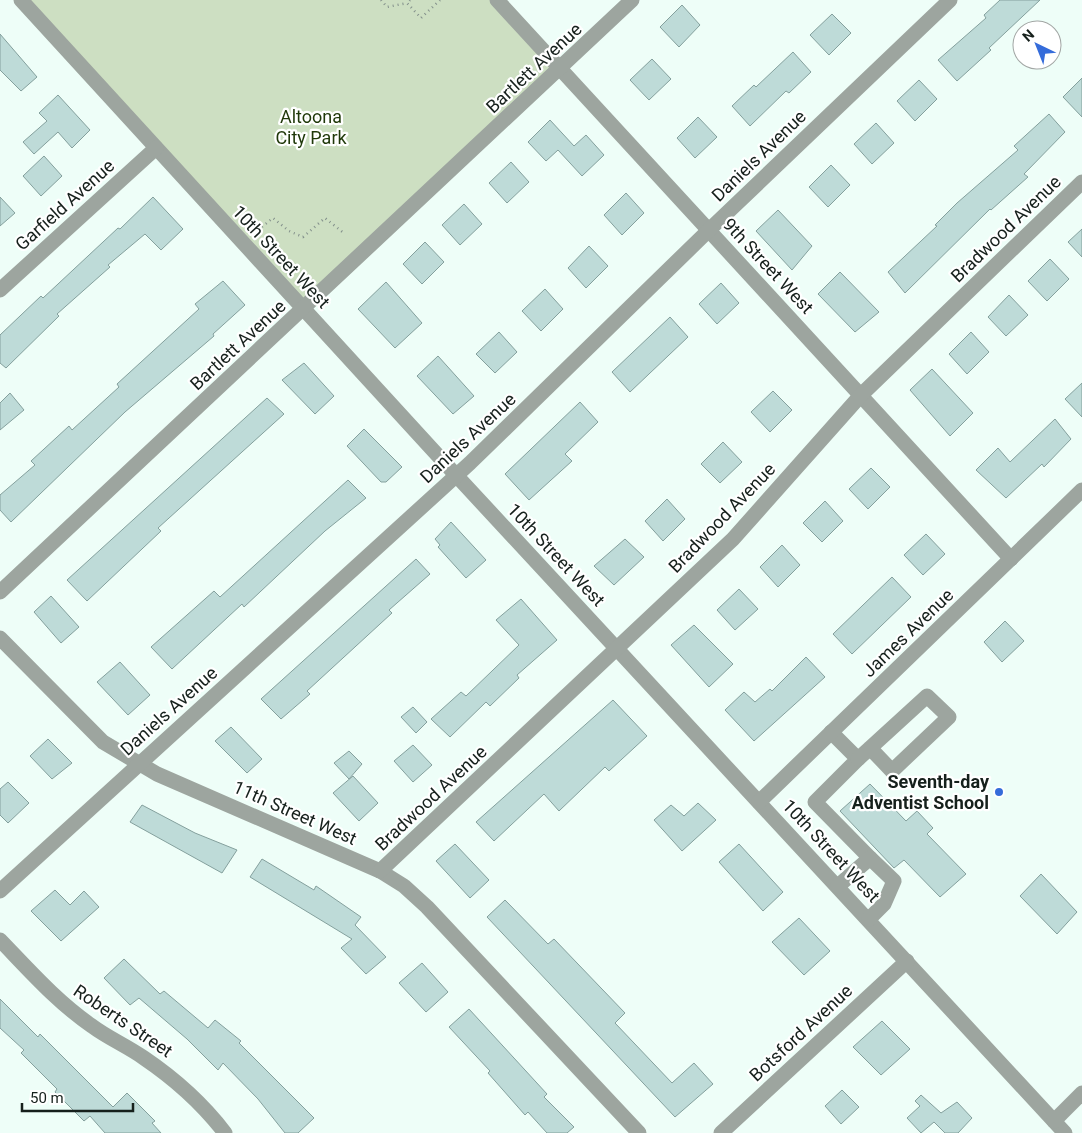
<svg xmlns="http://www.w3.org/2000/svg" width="1082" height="1133" font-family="Roboto,sans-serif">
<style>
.green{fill:#cddfc2}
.building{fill:#bedbd8;stroke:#84a09d}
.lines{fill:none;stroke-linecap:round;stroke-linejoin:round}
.path{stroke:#83908b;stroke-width:2.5;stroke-dasharray:1 4;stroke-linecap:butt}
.minor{stroke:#9da59f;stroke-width:15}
.poi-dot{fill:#356cda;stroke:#fff;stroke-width:2}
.labels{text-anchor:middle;stroke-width:4.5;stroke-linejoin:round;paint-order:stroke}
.street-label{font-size:18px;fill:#16201c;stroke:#fff}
.park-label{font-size:18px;fill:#1f3809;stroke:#fff}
.poi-label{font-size:18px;font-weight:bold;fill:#16201c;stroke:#fff;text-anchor:end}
</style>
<rect width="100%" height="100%" fill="#eefef8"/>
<path class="green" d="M21,0H497L560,69L304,309Z"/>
<g class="building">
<path d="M1000,0H1040L989,48L991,50L957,81L938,60L986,18L984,15Z"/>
<path d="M682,5L700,25L679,47L660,27Z"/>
<path d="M832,14L851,33L829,55L810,35Z"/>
<path d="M0,34L37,77L21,91L0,70Z"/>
<path d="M793,52L811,72L789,93L786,91L750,126L732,106L754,85L756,87Z"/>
<path d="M652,59L671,79L649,100L630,80Z"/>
<path d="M1082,78V117L1063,97Z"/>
<path d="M919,80L937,99L915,121L897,101Z"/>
<path d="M58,95L90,130L72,148L58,132L34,154L23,142L47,121L39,113Z"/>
<path d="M1049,114L1065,132L1024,174L1028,177L991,210L990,209L905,293L888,272L937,226L935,225L957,203L1018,150L1014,146Z"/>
<path d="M698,117L717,137L695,158L677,138Z"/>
<path d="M550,120L574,146L586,135L604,155L582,176L558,150L546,161L528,142Z"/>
<path d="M876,123L894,143L872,164L854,144Z"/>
<path d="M44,156L62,176L41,196L23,176Z"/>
<path d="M511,162L529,182L507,203L489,183Z"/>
<path d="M831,165L850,185L828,207L809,187Z"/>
<path d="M626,193L644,213L622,235L604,215Z"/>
<path d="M0,197L15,213L0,226Z"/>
<path d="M153,197L183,229L161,250L145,234L108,265L110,267L57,314L59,316L6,368L0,363V335L41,296L43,298L118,228L120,229Z"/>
<path d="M464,204L482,224L460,245L442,225Z"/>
<path d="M778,210L812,246L792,270L756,231Z"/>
<path d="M1082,229V257L1068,242Z"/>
<path d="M425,242L444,262L422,284L403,264Z"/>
<path d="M589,246L608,266L586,288L568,268Z"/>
<path d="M1050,259L1069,279L1047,301L1028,281Z"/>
<path d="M840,272L879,312L855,332L818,294Z"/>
<path d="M223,281L245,305L213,334L214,336L125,412L11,522L0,510V495L35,465L31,461L69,426L72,430L119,387L117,384L199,309L195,304Z"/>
<path d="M386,282L422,323L395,348L358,309Z"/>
<path d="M721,283L739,303L717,324L699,304Z"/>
<path d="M545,289L563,309L541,331L522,311Z"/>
<path d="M1009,295L1028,315L1006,336L988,317Z"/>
<path d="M670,317L688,337L630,392L612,372Z"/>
<path d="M499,332L517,352L495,373L476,354Z"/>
<path d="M971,332L989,352L967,374L949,354Z"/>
<path d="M438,356L474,396L453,414L417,376Z"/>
<path d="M304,363L334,396L315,414L282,380Z"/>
<path d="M932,369L973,413L950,436L910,390Z"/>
<path d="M1082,383V417L1065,399Z"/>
<path d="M773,391L792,410L770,432L751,412Z"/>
<path d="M10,393L24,410L0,430V403Z"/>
<path d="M267,398L284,414L158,528L161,531L87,601L67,580Z"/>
<path d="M580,402L598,422L565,454L572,461L529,500L505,474Z"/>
<path d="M1055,419L1071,439L1044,467L1042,464L1006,498L976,470L998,448L1010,462Z"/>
<path d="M364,429L402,467L386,482H381L347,446Z"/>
<path d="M723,442L742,462L720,483L701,464Z"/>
<path d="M871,468L890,487L868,509L849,489Z"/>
<path d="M348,480L366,498L325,531L244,607L242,604L172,669L151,647L214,591L220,597Z"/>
<path d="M667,499L685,519L663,541L645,521Z"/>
<path d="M825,501L843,521L822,542L803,523Z"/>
<path d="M451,522L486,560L466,578L438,547L440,545L435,539Z"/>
<path d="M926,534L945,554L923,575L904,555Z"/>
<path d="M625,539L644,557L614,585L594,566Z"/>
<path d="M782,545L800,565L778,587L760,567Z"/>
<path d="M416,559L430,574L389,610L392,613L307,691L310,694L281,719L261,699Z"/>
<path d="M892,577L911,597L852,654L833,634Z"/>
<path d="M739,589L758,609L735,630L717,610Z"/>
<path d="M51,596L79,627L61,643L34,612Z"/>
<path d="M521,599L557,640L517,675L519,678L490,706L486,702L450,737L431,719L461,692L466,696L519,645L496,620Z"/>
<path d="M1005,621L1024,641L1002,662L984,642Z"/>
<path d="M694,625L733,664L709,687L671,645Z"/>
<path d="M806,657L825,677L754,741L725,710L744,692L755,702L770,689L772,691Z"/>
<path d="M120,662L150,695L128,715L97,682Z"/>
<path d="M613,700L647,736L609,771L605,767L559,811L544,794L494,841L476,822Z"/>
<path d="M413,707L427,722L416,733L401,717Z"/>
<path d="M231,727L262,759L247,773L215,741Z"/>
<path d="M48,739L72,763L52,779L30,756Z"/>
<path d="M413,745L432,765L413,782L394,761Z"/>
<path d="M349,751L362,764L349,779L334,763Z"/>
<path d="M353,776L378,803L359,821L333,793Z"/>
<path d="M8,782L29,803L8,823L0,815V789Z"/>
<path d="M870,784L906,821L917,811L933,828L927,834L966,874L940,897L904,860L894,868L840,811Z"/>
<path d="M698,803L716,820L682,851L654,820L671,805L684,816Z"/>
<path d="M142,805L195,833L237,850L222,873L130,822Z"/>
<path d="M455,844L489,880L470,898L436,861Z"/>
<path d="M739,844L783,892L763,911L719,862Z"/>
<path d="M262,859L314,890L316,886L361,917L355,925L386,957L366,974L341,948L352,939L250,877Z"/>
<path d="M1041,874L1077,912L1057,934L1020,896Z"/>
<path d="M55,890L70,905L84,891L99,907L61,941L31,911Z"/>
<path d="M505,900L548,944L554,939L625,1013L615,1023L672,1083L694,1063L713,1084L675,1117L487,917Z"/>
<path d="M799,918L830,951L804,975L772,942Z"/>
<path d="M124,959L160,994L164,991L208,1028L215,1020L241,1041L239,1043L314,1118L298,1133H285L258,1099L223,1063L218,1070L187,1039L139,998L130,1005L104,978Z"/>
<path d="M422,963L448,992L426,1012L399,983Z"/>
<path d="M0,999L38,1037L40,1034L113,1107L127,1093L155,1121L152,1123L161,1133H105L90,1116L84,1121L55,1092L57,1089L21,1053L24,1050L0,1028Z"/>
<path d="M469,1009L547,1094L544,1097L574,1127L567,1133H547L528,1112L525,1115L488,1073L490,1071L449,1027Z"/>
<path d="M882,1021L910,1049L881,1075L853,1047Z"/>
<path d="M842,1090L859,1107L841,1124L825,1106Z"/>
<path d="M921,1095L941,1113L957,1102L972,1118L958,1133H945L934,1122L921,1133L907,1118L920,1106L915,1101Z"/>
</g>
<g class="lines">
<g class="path">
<path d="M381,0L387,7L407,3"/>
<path d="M410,0L407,3L421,18L440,0"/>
<path d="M258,230L273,218L289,231L303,237L325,218L345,234"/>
</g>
<g class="minor">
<path d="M21,0L442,460L1065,1133"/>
<path d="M497,0L1011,559"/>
<path d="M0,290L156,148"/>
<path d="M0,592L632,0"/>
<path d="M0,638L103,742L157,774L380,871L404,886L427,907L639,1133"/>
<path d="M831,732L858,759L815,802L870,858"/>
<path d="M858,759L927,696L949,717L892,771L870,748"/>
<path d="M759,802L1082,490"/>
<path d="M380,871L733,539L861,395L1082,182"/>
<path d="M838,886L870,858L894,881L884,904L869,919"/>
<path d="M0,891L470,463L709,230L950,0"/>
<path d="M0,940C29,970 57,1002 92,1026C108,1038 127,1046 144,1058C175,1079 202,1103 225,1133"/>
<path d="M1054,1121L1082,1093"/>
<path d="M721,1133L907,961"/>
</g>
</g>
<circle class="poi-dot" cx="999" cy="792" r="5"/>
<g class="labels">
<g class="street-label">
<text transform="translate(534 68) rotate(-43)" y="6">Bartlett Avenue</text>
<text transform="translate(759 156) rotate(-44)" y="6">Daniels Avenue</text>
<text transform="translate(65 205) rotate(-42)" y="6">Garfield Avenue</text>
<text transform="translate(1006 229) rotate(-44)" y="6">Bradwood Avenue</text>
<text transform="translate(281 257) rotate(47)" y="6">10th Street West</text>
<text transform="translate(768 266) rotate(47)" y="6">9th Street West</text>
<text transform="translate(238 345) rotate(-43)" y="6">Bartlett Avenue</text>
<text transform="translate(468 438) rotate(-43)" y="6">Daniels Avenue</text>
<text transform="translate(722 518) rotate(-46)" y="6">Bradwood Avenue</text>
<text transform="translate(556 555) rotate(47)" y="6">10th Street West</text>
<text transform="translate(908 633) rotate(-44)" y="6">James Avenue</text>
<text transform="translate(169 711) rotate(-42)" y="6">Daniels Avenue</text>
<text transform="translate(431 798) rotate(-43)" y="6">Bradwood Avenue</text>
<text transform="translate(295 813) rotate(24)" y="6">11th Street West</text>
<text transform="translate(831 851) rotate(47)" y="6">10th Street West</text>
<text transform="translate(123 1021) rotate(34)" y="6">Roberts Street</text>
<text transform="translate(801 1033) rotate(-43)" y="6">Botsford Avenue</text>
</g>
<g class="park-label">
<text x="311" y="123">Altoona<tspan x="311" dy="21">City Park</tspan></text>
</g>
<g class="poi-label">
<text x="989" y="788">Seventh-day<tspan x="989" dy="21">Adventist School</tspan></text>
</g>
</g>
<g transform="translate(1037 45) rotate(317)"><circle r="24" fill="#ffffff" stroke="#a2a6a4"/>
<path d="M0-4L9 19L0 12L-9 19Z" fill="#356cda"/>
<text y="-8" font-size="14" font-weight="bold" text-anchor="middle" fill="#16201c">N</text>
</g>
<path d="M22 1103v8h111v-8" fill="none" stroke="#16201c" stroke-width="2.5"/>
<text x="30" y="1103" font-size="15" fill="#16201c" stroke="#ffffff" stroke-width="4" paint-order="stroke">50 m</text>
</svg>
